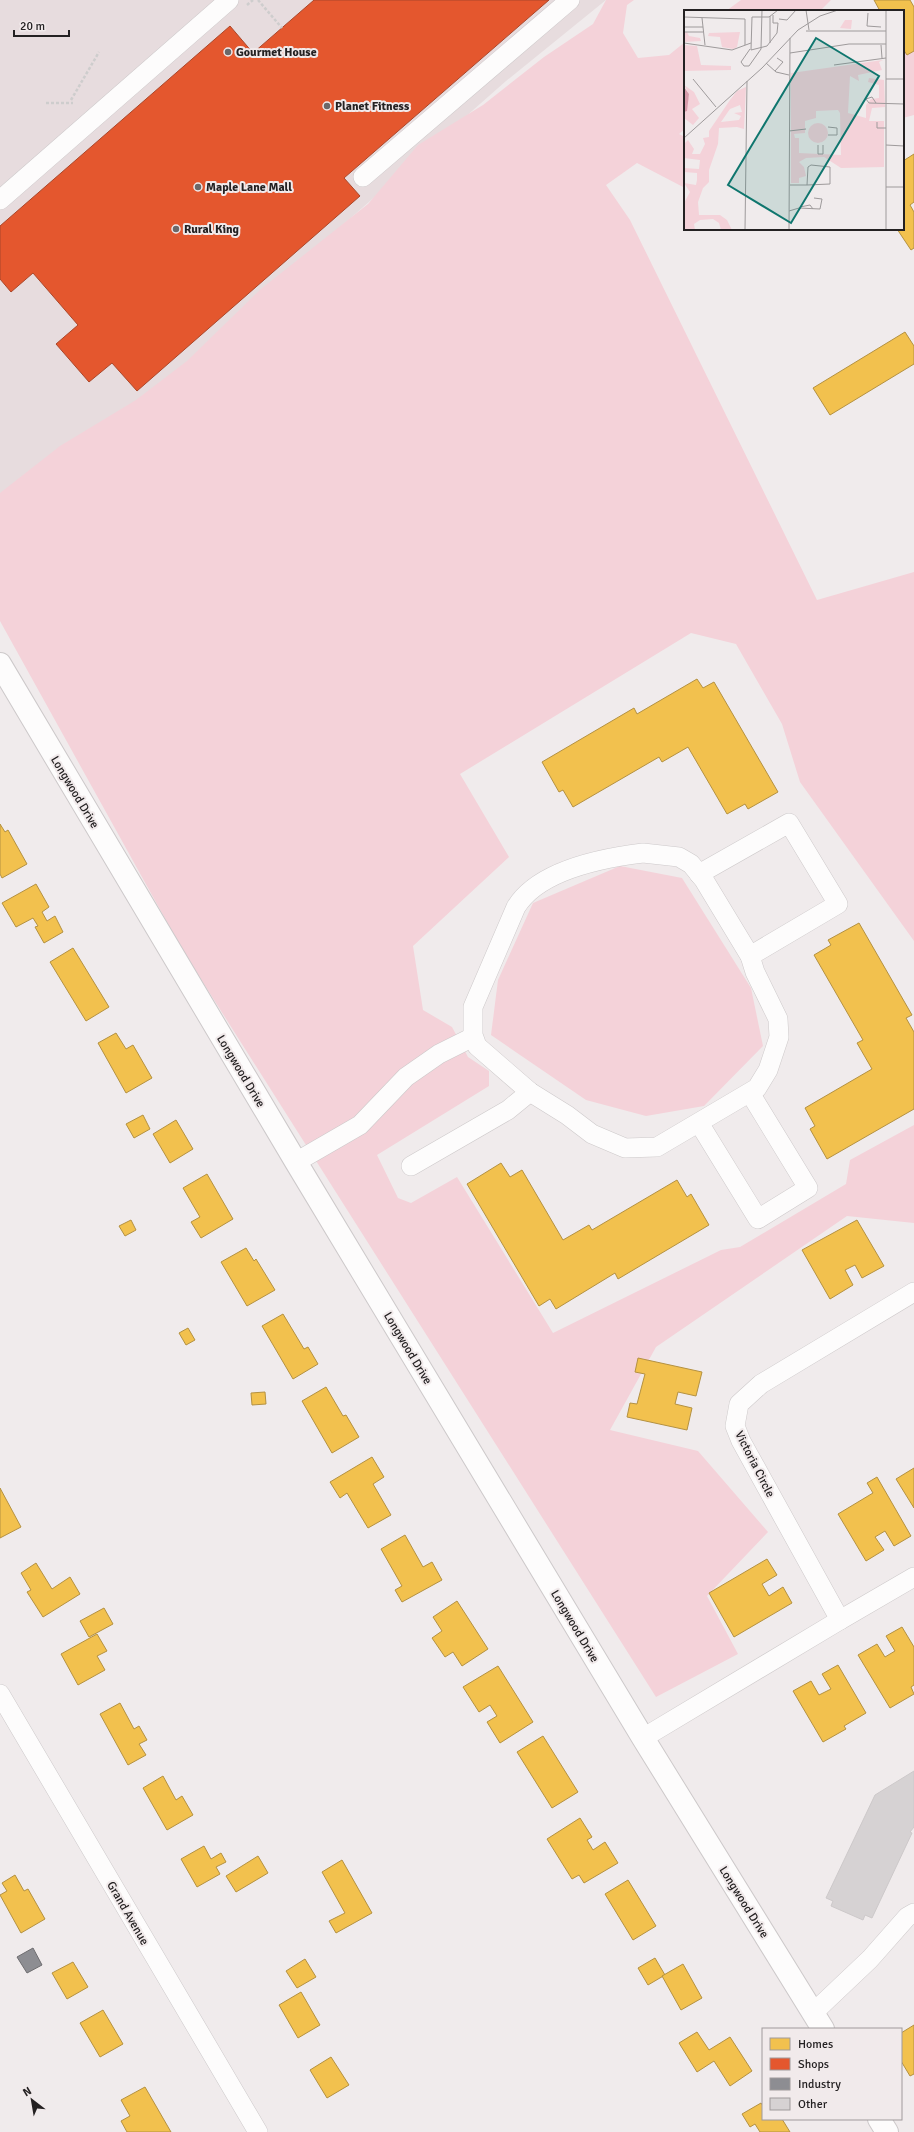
<svg xmlns="http://www.w3.org/2000/svg" width="914" height="2132" font-family="Signika,sans-serif">
<style>
.built{fill:#e7dcde}
.green{fill:#f4d2d9}
.homes{fill:#f2c14e;stroke:#b49141}
.shops{fill:#e4572e;stroke:#aa472a}
.industry{fill:#8d8d92;stroke:#6e6d70}
.building{fill:#d6d2d3;stroke:#cdc9ca}
.lines{fill:none;stroke-linecap:round;stroke-linejoin:round}
.minor-casing{stroke:#cdc9ca;stroke-width:20}
.major-casing{stroke:#cdc9ca;stroke-width:24}
.path{stroke:#cecdcd;stroke-width:2.5;stroke-dasharray:3 2;stroke-linecap:butt}
.minor{stroke:#fdfcfc;stroke-width:19}
.major{stroke:#fdfcfc;stroke-width:22}
.poi-dot{fill:#6b6869;stroke:#f1eaeb;stroke-width:1.5}
.labels{text-anchor:middle;stroke-width:4;stroke-linejoin:round;paint-order:stroke}
.poi-label{font-size:12px;font-weight:bold;fill:#242122;stroke:#f1eaeb;text-anchor:start}
.street-label{font-size:12px;fill:#242122;stroke:#f1eaeb}
.inset-road{fill:none;stroke:#9e9a9b;stroke-width:1}
.view{fill:#0f766e;fill-opacity:0.15;stroke:#0f766e;stroke-width:2}
.inset-edge{fill:none;stroke:#242122;stroke-width:2}
</style>
<rect width="100%" height="100%" fill="#f0ebec"/>
<path class="built" d="M0,0H606L506,81L72,464L0,501Z"/>
<g class="green">
<path d="M606,0H634L627,5L623,33L638,58L669,55L685,42V129L679,134L685,137V188L637,163L606,185L630,220L817,600L914,572V941L800,782L782,724L736,644L691,633L460,774L509,857L413,946L423,1010L452,1027L468,1057L489,1071V1086L377,1155L398,1198L411,1203L457,1177L553,1333L721,1250L740,1247L846,1184L850,1160L914,1125V1223L847,1216L656,1347L610,1430L698,1451L768,1532L707,1596L738,1654L656,1697L183,951L0,621V493L60,446L136,400L187,361L261,289L368,204L418,145L483,105L544,57L593,24Z"/>
<path d="M741,0H831L820,11H726Z"/>
<path d="M914,41V115L903,118V46Z"/>
<path d="M620,866L682,878L751,988L763,1046L704,1106L646,1116L586,1100L491,1035L498,980L533,903Z"/>
</g>
<g class="homes">
<path d="M874,0H910L914,7V51L907,55L903,49V11H880Z"/>
<path d="M914,154V202L910,205L914,212V248L911,250L897,229H903V161Z"/>
<path d="M905,332L914,346V364L830,415L813,388Z"/>
<path d="M697,679L703,688L714,682L778,792L748,809L745,804L727,814L688,747L662,762L659,757L573,807L563,790L559,792L542,762L634,708L637,714Z"/>
<path d="M0,824L5,832L8,830L27,864L2,878L0,874Z"/>
<path d="M36,884L49,907L42,912L47,921L55,916L63,932L44,943L35,927L38,926L33,918L16,927L2,903Z"/>
<path d="M859,923L912,1015L906,1018L914,1032V1109L827,1159L810,1129L815,1126L805,1108L872,1069L857,1043L863,1040L814,955L831,945L828,940Z"/>
<path d="M73,948L109,1007L86,1021L50,962Z"/>
<path d="M116,1033L126,1049L133,1045L152,1078L126,1093L98,1043Z"/>
<path d="M143,1115L150,1129L134,1138L126,1124Z"/>
<path d="M176,1120L193,1149L170,1163L153,1134Z"/>
<path d="M501,1163L510,1177L522,1170L563,1240L589,1225L592,1230L677,1180L687,1197L691,1194L709,1225L618,1279L615,1273L556,1309L550,1299L539,1306L467,1184Z"/>
<path d="M207,1174L233,1219L201,1238L191,1222L200,1217L183,1188Z"/>
<path d="M131,1220L136,1230L125,1236L119,1226Z"/>
<path d="M857,1220L884,1266L862,1278L855,1265L845,1270L853,1285L830,1299L802,1250Z"/>
<path d="M246,1248L254,1261L256,1259L275,1290L247,1306L221,1262Z"/>
<path d="M283,1314L304,1349L308,1347L318,1364L293,1379L262,1326Z"/>
<path d="M188,1328L195,1340L186,1345L179,1333Z"/>
<path d="M638,1358L702,1372L696,1396L678,1392L675,1404L692,1408L687,1430L627,1417L630,1403L637,1404L645,1374L635,1372Z"/>
<path d="M326,1387L343,1416L346,1415L359,1437L332,1453L302,1401Z"/>
<path d="M265,1392L266,1404L252,1405L251,1393Z"/>
<path d="M372,1457L384,1477L373,1484L391,1515L368,1528L347,1493L340,1498L330,1482Z"/>
<path d="M914,1468V1508L896,1479Z"/>
<path d="M877,1477L911,1536L894,1546L885,1531L875,1537L884,1550L866,1561L838,1514L873,1493L867,1483Z"/>
<path d="M0,1488L21,1527L0,1538Z"/>
<path d="M405,1535L423,1567L432,1562L442,1580L402,1602L395,1590L402,1586L381,1549Z"/>
<path d="M767,1559L777,1575L762,1584L769,1596L783,1587L792,1603L734,1637L709,1593Z"/>
<path d="M36,1563L52,1589L70,1577L80,1594L43,1617L27,1592L31,1590L21,1573Z"/>
<path d="M457,1601L488,1649L462,1666L453,1652L445,1657L432,1638L442,1631L433,1617Z"/>
<path d="M104,1608L113,1624L89,1637L80,1621Z"/>
<path d="M902,1627L914,1647V1685L911,1687L914,1694L890,1708L858,1655L877,1644L885,1657L895,1651L886,1636Z"/>
<path d="M97,1634L107,1651L97,1656L105,1670L78,1685L61,1654Z"/>
<path d="M838,1665L866,1713L844,1726L846,1729L823,1742L793,1691L811,1681L819,1695L831,1689L822,1674Z"/>
<path d="M498,1666L533,1722L500,1743L487,1722L497,1716L490,1705L479,1712L463,1687Z"/>
<path d="M120,1703L134,1729L139,1726L147,1740L139,1744L146,1755L128,1765L100,1714Z"/>
<path d="M543,1736L578,1792L552,1808L517,1752Z"/>
<path d="M163,1776L176,1800L182,1796L193,1815L167,1830L143,1788Z"/>
<path d="M580,1818L592,1837L587,1840L593,1850L605,1842L618,1863L584,1883L579,1875L572,1879L547,1839Z"/>
<path d="M204,1846L211,1859L221,1853L226,1862L216,1867L220,1874L197,1887L181,1859Z"/>
<path d="M258,1856L268,1873L236,1892L226,1876Z"/>
<path d="M342,1860L372,1913L336,1933L329,1921L345,1913L322,1872Z"/>
<path d="M15,1875L24,1891L28,1889L45,1919L21,1933L0,1895L7,1891L2,1883Z"/>
<path d="M628,1880L656,1926L633,1940L605,1894Z"/>
<path d="M655,1958L665,1975L648,1985L638,1968Z"/>
<path d="M305,1959L316,1977L297,1988L286,1971Z"/>
<path d="M73,1962L88,1987L67,1999L52,1973Z"/>
<path d="M683,1964L702,1998L681,2010L662,1976Z"/>
<path d="M301,1992L320,2025L298,2038L279,2005Z"/>
<path d="M103,2010L123,2044L100,2057L80,2023Z"/>
<path d="M914,2025V2074L910,2076L901,2061V2033Z"/>
<path d="M697,2032L709,2050L730,2037L752,2071L730,2086L714,2061L697,2072L679,2043Z"/>
<path d="M331,2057L349,2085L327,2098L310,2070Z"/>
<path d="M145,2087L171,2132H127L121,2121L130,2116L121,2100Z"/>
<path d="M761,2103L763,2106V2119H782L790,2132H760L755,2124L750,2127L742,2114Z"/>
</g>
<path class="shops" d="M314,0H549L344,178L360,196L137,391L112,363L89,382L56,344L78,325L33,273L11,292L0,279V226L230,26L253,53Z"/>
<path class="industry" d="M33,1948L42,1965L27,1973L17,1957Z"/>
<path class="building" d="M914,1771V1827L910,1832L912,1833L872,1918L865,1915L863,1920L831,1906L833,1901L826,1898L875,1795Z"/>
<g class="lines">
<g class="minor-casing">
<g id="minor">
<path d="M363,177L570,0"/>
<path d="M0,200L229,0"/>
<path d="M643,853L679,857L691,864L704,880L750,956L755,972L778,1019L779,1037L768,1070L757,1088L657,1147L625,1148L592,1134L567,1115L530,1092L477,1046L473,1035V1007L516,907C539,870 602,858 643,853Z"/>
<path d="M699,874L789,823L838,904L750,956"/>
<path d="M699,1123L758,1219L808,1188L750,1093"/>
<path d="M296,1162L360,1125L406,1077L439,1054L473,1037"/>
<path d="M411,1166L508,1110L530,1092"/>
<path d="M914,1292L761,1384L739,1404L735,1426L741,1441L840,1620L914,1577"/>
<path d="M0,1694L258,2132"/>
<path d="M643,1738L840,1620"/>
<path d="M813,2013L870,1959L907,1917L914,1913"/>
</g>
</g>
<g class="major-casing">
<g id="major">
<path d="M0,664L296,1162L643,1738L823,2029"/>
<path d="M879,2119L887,2132"/>
</g>
</g>
<g class="path">
<path d="M258,0L282,28"/>
<path d="M247,5L253,0"/>
<path d="M71,100L99,52"/>
<path d="M46,103H73"/>
</g>
<use href="#minor" class="minor"/>
<use href="#major" class="major"/>
</g>
<g class="poi-dot">
<circle cx="228" cy="52" r="4"/>
<circle cx="327" cy="106" r="4"/>
<circle cx="198" cy="187" r="4"/>
<circle cx="176" cy="229" r="4"/>
</g>
<g class="labels">
<g class="poi-label">
<text x="236" y="56">Gourmet House</text>
<text x="335" y="110">Planet Fitness</text>
<text x="206" y="191">Maple Lane Mall</text>
<text x="184" y="233">Rural King</text>
</g>
<g class="street-label">
<text transform="translate(75 792) rotate(59)" y="4">Longwood Drive</text>
<text transform="translate(241 1071) rotate(59)" y="4">Longwood Drive</text>
<text transform="translate(408 1348) rotate(59)" y="4">Longwood Drive</text>
<text transform="translate(755 1464) rotate(63)" y="4">Victoria Circle</text>
<text transform="translate(575 1626) rotate(59)" y="4">Longwood Drive</text>
<text transform="translate(744 1902) rotate(58)" y="4">Longwood Drive</text>
<text transform="translate(128 1913) rotate(60)" y="4">Grand Avenue</text>
</g>
</g>
<g transform="translate(684 10)">
<rect width="220" height="220" fill="#f0ebec"/>
<path d="M161,10H168L167,19L156,18ZM3,22L5,26L16,28L17,31L0,32V23ZM56,22L53,37L49,39L38,37L36,27L24,26L25,23ZM0,35L13,36L17,55L47,56V60L0,61ZM199,50L195,52L198,60L174,65L175,71L166,66L164,103L182,108V95L187,89L195,88V75L184,72L185,68L200,70L201,97L188,98L185,111H200V157L157,158L140,147L122,148L115,152L120,157L122,166L115,168V173H107V63ZM154,100L156,103L157,145L115,143V128H111L110,124L121,123V111L132,108V101ZM0,75L10,82L16,94L8,99L15,108L9,115L0,108L5,84ZM62,77L60,119L53,117L35,118L34,134L25,160V172L19,178L14,192L15,205H36L43,210L48,220H37L35,213L29,209L16,210L10,214L11,220H0V193L6,182L0,173L12,175L13,170V163L0,162V158L15,159L16,150L0,148V134L4,130L10,139L8,144H16L21,134L19,128L25,127V121L46,90L53,81ZM56,95L58,102L50,103L57,106L55,110L37,112L46,99ZM124 123a10 10 0 1 1 20 0a10 10 0 1 1-20 0Z" fill="#f4d2d9" fill-rule="evenodd"/>
<path d="M0,77L5,84L3,101L0,102Z" fill="#d79baa"/>
<path class="inset-road" d="M122,0L125,20M184,3L183,16L197,17M89,5V13H94L93,23L83,36L67,40L68,7H85L94,0M0,7L61,9V35M18,8L21,35M95,9L103,10L112,0M0,17H19M122,21H202M0,22H19M0,33L48,40L67,33M86,33V6M197,35L198,48M66,39L57,52L60,56H65L77,39L78,0M106,43L165,34H202M82,53L92,62L105,65M150,55L202,48M91,61L99,52L93,48M9,69L32,97M202,69H220M192,93L188,87L182,89L185,93L220,94M193,112V118H202M144,117L153,118V125H144M105,121L122,119M0,128L78,58L114,20L136,6L154,0M134,135V144H139V135M202,135L220,136M127,155L146,157V174L123,175L124,157ZM106,175H123M202,177H220M116,197L126,195L129,199M105,201L115,198L136,199L138,189L130,188M61,220L63,71M105,220L106,28M202,220V0"/>
<path class="view" d="M132,28L195,66L107,213L44,175Z"/>
<rect width="220" height="220" class="inset-edge"/>
</g>
<rect x="762" y="2028" width="140" height="92" fill="#f1eaeb" stroke="#9f9a9b"/>
<rect x="770" y="2038" width="20" height="12" fill="#f2c14e" stroke="#9f9a9b"/>
<text x="798" y="2048" font-size="12" fill="#242122">Homes</text>
<rect x="770" y="2058" width="20" height="12" fill="#e4572e" stroke="#9f9a9b"/>
<text x="798" y="2068" font-size="12" fill="#242122">Shops</text>
<rect x="770" y="2078" width="20" height="12" fill="#8d8d92" stroke="#9f9a9b"/>
<text x="798" y="2088" font-size="12" fill="#242122">Industry</text>
<rect x="770" y="2098" width="20" height="12" fill="#d6d2d3" stroke="#9f9a9b"/>
<text x="798" y="2108" font-size="12" fill="#242122">Other</text>
<g transform="translate(32 2100) rotate(329)" stroke="#f1eaeb" stroke-width="3" paint-order="stroke">
<path d="M0-3L7 15L0 10L-7 15Z" fill="#242122"/>
<text y="-6" font-size="11" font-weight="bold" text-anchor="middle" fill="#242122">N</text>
</g>
<path d="M14 30v6h55v-6" fill="none" stroke="#242122" stroke-width="2"/>
<text x="20" y="30" font-size="12" fill="#242122" stroke="#f1eaeb" stroke-width="3" paint-order="stroke">20 m</text>
</svg>
